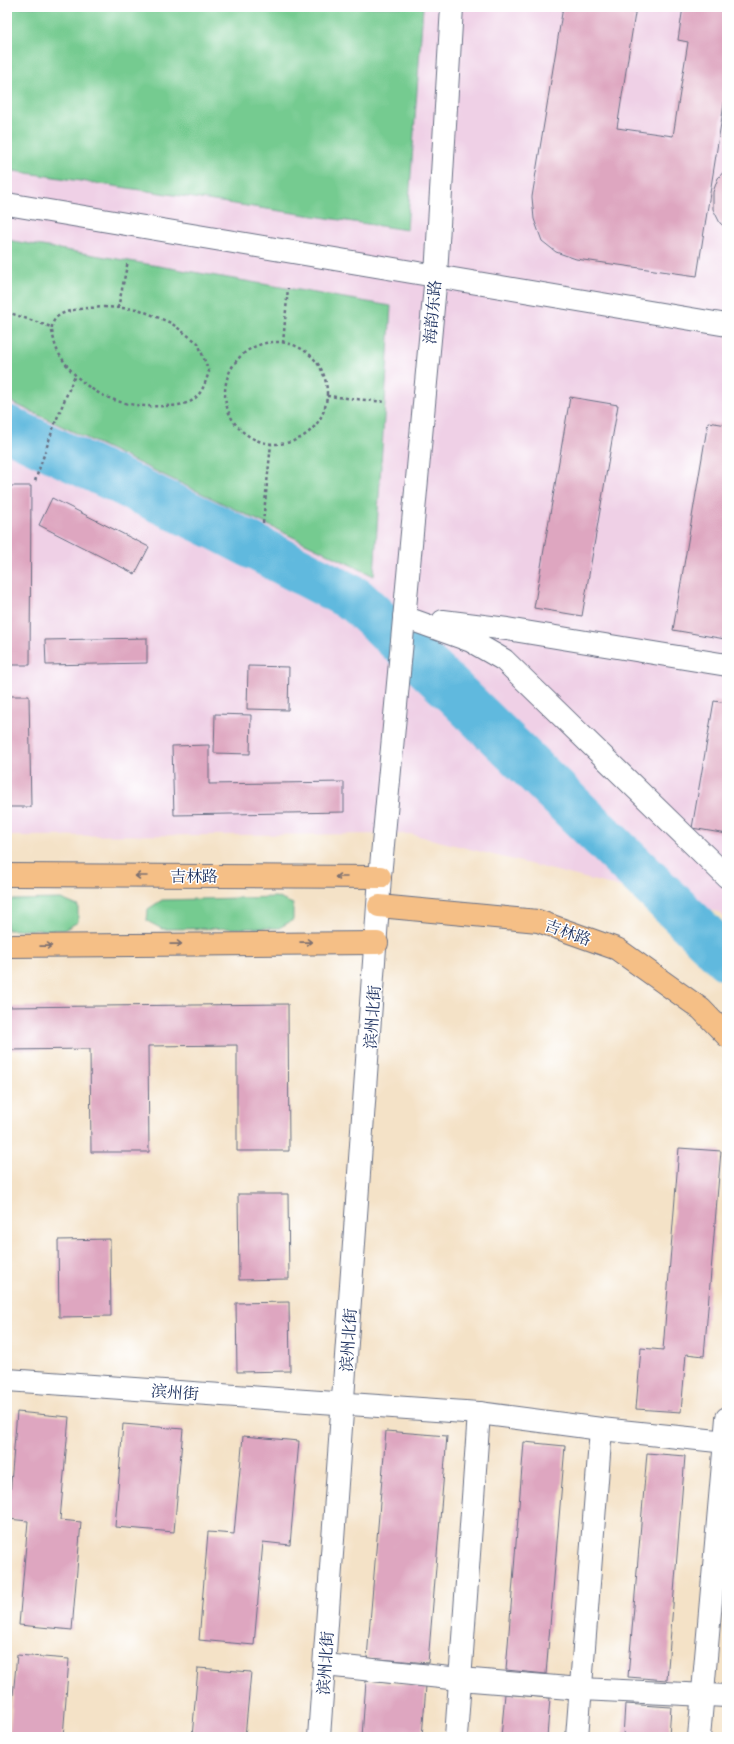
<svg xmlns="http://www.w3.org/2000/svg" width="734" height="1744" font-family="'EB Garamond','Noto Serif SC',serif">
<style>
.built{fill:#efd0e6}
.green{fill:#74cb90;stroke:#487d77}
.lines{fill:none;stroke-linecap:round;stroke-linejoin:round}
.river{stroke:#61b9de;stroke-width:46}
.building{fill:#dea6c0}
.minor-casing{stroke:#676e83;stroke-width:24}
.major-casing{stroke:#676e83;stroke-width:24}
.path{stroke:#676e83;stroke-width:2.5;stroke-dasharray:3 3;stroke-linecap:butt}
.minor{stroke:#fff;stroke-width:22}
.major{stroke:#f5bf86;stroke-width:22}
.oneway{stroke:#7d7070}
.labels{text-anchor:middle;stroke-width:3;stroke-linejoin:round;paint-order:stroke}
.street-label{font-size:16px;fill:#1b2f5e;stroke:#fff}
</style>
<rect width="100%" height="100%" fill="#fff"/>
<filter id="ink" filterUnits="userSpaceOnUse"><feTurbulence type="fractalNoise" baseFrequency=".025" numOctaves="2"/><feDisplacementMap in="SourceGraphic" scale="8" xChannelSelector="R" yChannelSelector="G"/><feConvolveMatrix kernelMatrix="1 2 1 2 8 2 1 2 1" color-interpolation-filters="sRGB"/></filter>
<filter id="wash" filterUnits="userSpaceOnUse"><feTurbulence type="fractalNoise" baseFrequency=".012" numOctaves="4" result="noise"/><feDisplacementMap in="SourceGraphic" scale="16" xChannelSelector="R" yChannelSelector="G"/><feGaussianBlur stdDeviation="0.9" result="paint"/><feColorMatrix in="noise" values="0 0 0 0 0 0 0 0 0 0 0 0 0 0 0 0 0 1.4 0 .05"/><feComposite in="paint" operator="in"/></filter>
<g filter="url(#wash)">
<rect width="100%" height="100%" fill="#f4e2c7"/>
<path class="built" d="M7,7H727V920L718,912L411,834L7,836Z"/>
<g class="green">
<path d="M7,7H423L407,230L7,170Z"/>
<path d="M7,240L391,306L374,576L7,400Z"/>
<path d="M276,897L293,904V920L279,928L162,929L147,921L148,909L162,900Z"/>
<path d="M61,899L78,906V922L64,930H7V900Z"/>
</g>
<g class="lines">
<path class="river" d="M7,428L220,529L356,600L454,692L727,958"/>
</g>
<g id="blocks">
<g class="building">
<path d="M563,7H636L617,128L673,136L688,42L678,40L683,7H727V85L697,276L576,259L556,252L542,241L534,219L532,197Z"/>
<path d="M727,168V229L720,223L713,209V192L718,178Z"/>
<path d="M570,397L618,405L582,616L534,608Z"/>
<path d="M708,422L727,425V627L725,639L673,630Z"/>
<path d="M7,486H31L30,665H7Z"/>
<path d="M52,498L149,547L135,574L39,525Z"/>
<path d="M147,638V663L46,665L45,640Z"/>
<path d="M248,666L289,667L288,710L247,709Z"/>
<path d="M7,696H29L31,807H7Z"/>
<path d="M714,701L727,703V834L692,828Z"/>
<path d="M215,714L251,715L250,754L214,753Z"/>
<path d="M209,745V784L344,782V812L174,815L172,746Z"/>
<path d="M288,1004L289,1151H237V1045L148,1046L149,1152H91L90,1049L7,1050V1007Z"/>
<path d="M679,1148L721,1151L704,1356L686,1354L681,1412L636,1409L641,1348L663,1350Z"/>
<path d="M238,1194H288L289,1279L239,1280Z"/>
<path d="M110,1239L111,1316L59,1317L58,1240Z"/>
<path d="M289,1302L290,1371L237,1372L236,1303Z"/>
<path d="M17,1412L69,1417L60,1520L81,1522L72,1630L19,1625L28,1521L8,1519Z"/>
<path d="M123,1424L183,1429L174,1532L115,1527Z"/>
<path d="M386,1431L447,1436L428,1663L367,1658Z"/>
<path d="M243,1436L299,1441L290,1545L263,1542L254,1645L199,1640L208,1532L234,1534Z"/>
<path d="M524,1442L565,1446L546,1674L506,1670Z"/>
<path d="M647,1453L685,1456L667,1680L628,1677Z"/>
<path d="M17,1655L69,1659L63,1737H9Z"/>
<path d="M198,1668L251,1672L245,1737H192Z"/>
<path d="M366,1681L426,1686L422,1737H362Z"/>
<path d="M505,1694L550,1698L547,1737H501Z"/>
<path d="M625,1704L671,1707L669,1737H623Z"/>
</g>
</g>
</g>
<g filter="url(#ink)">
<use href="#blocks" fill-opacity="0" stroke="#676e83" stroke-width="1"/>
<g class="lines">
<g class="minor-casing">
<g id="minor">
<path d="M7,204L727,325"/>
<path d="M404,617L471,641L504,660L727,877"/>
<path d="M443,621L507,629L727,665"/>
<path d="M7,1380L479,1413L601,1429L727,1442"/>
<path d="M325,1665L460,1679L581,1689L727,1696"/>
<path d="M319,1737L380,877L436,275L452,7"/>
<path d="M456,1737L479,1413"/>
<path d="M577,1737L601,1429"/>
<path d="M699,1737L727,1418"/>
</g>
</g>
<g class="major-casing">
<g id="major">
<path d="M7,875L380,877"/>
<path d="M379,906L538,921L617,949L701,1009L727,1036"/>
<path d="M7,946L377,943"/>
</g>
</g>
<g class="path">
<path d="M104,307L138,309L171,323L198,343L209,372C205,383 203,392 193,400C186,405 172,406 164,406C126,408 94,398 69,368C62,359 56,351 54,340C52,332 50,326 55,319C64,308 91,308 104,307Z"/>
<path d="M118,308L128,261"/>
<path d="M7,312L51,327"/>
<circle cx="276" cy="393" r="51"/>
<path d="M283,343L288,288"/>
<path d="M327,396L385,402"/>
<path d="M35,481L55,423L75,375"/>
<path d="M263,523L271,444"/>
</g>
<use href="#minor" class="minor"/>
<use href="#major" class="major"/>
</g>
<defs><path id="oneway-shaft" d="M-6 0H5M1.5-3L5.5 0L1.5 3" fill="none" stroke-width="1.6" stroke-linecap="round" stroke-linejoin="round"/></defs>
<g class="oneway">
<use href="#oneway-shaft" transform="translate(141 876) rotate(-180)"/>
<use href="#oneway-shaft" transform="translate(341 877) rotate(-180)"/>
<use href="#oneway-shaft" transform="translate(306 942) rotate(-1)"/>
<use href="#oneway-shaft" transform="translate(176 944) rotate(-1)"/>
<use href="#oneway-shaft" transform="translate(46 946) rotate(-1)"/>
</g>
</g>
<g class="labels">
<g class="street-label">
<text transform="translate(432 312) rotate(-85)" y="6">海韵东路</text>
<text x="194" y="882">吉林路</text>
<text transform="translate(568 932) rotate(20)" y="6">吉林路</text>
<text transform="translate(372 1017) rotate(-86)" y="6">滨州北街</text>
<text transform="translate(348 1340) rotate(-86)" y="6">滨州北街</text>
<text transform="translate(175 1392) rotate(4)" y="6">滨州街</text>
<text transform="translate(325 1663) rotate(-86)" y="6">滨州北街</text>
</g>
</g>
<rect width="734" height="1744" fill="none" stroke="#fff" stroke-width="24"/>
</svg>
